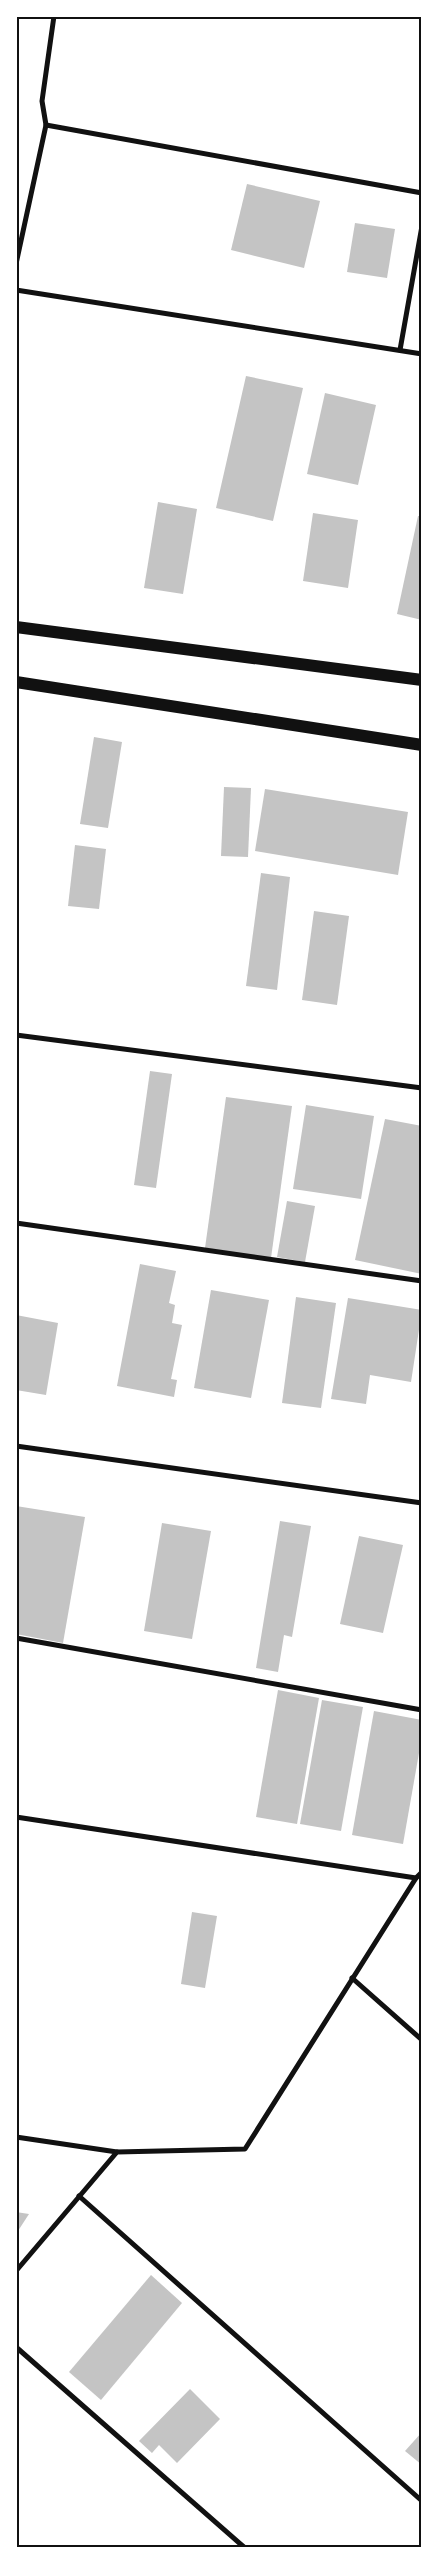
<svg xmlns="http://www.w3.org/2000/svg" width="438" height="2564" font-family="Commissioner,sans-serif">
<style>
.building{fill:#c4c4c4}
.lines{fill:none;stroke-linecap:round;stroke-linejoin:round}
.minor{stroke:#111;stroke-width:5}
.primary{stroke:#111;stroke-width:12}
.neatline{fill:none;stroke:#111;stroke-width:2}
</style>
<rect width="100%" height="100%" fill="#fff"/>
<g class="building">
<path d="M247,184L320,201L304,268L231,250Z"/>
<path d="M355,223L395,229L387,278L347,272Z"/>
<path d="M246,376L303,388L273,521L216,508Z"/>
<path d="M325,393L376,405L358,485L307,474Z"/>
<path d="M158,502L197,509L183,594L144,588Z"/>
<path d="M313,513L358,520L348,588L303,581Z"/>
<path d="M418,516H422V620L397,614Z"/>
<path d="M94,737L122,742L108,828L80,824Z"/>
<path d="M224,787L251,788L248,857L221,856Z"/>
<path d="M265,789L408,812L398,875L255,851Z"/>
<path d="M75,845L106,849L99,909L68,906Z"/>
<path d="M261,873L290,877L277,990L246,986Z"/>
<path d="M314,911L349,916L337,1005L302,1000Z"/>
<path d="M150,1071L172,1074L156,1188L134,1185Z"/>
<path d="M226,1097L292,1106L271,1258L205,1248Z"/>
<path d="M306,1105L374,1116L361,1199L293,1189Z"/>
<path d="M385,1119L422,1126V1274L355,1260Z"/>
<path d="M287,1201L315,1206L305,1262L277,1257Z"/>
<path d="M140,1264L176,1271L169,1303L175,1305L172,1323L182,1325L171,1379L177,1380L174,1397L117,1386Z"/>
<path d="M211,1290L269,1300L251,1398L194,1388Z"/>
<path d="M296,1297L336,1303L321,1408L282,1403Z"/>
<path d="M348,1298L422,1310L411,1382L370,1375L366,1404L331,1399Z"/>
<path d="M16,1315L58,1323L46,1395L16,1390Z"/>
<path d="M16,1506L85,1517L63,1643L16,1634Z"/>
<path d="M280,1521L311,1526L292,1637L284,1635L278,1672L256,1668Z"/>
<path d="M162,1523L211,1531L192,1639L144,1631Z"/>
<path d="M359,1536L403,1545L383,1633L340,1624Z"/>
<path d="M278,1690L319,1698L297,1824L256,1817Z"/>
<path d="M322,1700L363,1707L341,1831L300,1824Z"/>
<path d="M374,1711L422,1720V1736L403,1844L352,1835Z"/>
<path d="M192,1912L217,1916L205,1988L181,1984Z"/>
<path d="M16,2212L29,2214L16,2234Z"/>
<path d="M151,2275L182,2303L101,2400L69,2372Z"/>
<path d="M190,2389L220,2419L177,2463L159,2445L152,2453L139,2441Z"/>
<path d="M422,2432V2465L405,2451Z"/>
</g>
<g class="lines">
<g class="minor">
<path d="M46,125L422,193"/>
<path d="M16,264L46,125L42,101L54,16"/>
<path d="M16,290L422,354"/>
<path d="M400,350L422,226"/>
<path d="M16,1035L422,1088"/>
<path d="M16,1223L422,1281"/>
<path d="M16,1446L422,1503"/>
<path d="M16,1638L422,1710"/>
<path d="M16,1817L416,1878"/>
<path d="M352,1978L422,2040"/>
<path d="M16,2137L117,2152"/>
<path d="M79,2196L422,2501"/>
<path d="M16,2271L117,2152L245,2149L416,1878L422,1872"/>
<path d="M16,2347L245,2548"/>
</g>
<g class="primary">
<path d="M16,627L422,680"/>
<path d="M16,682L422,745"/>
</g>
</g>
<rect width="438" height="2564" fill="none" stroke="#ffffff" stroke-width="35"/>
<rect x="18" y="18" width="402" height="2528" class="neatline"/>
</svg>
